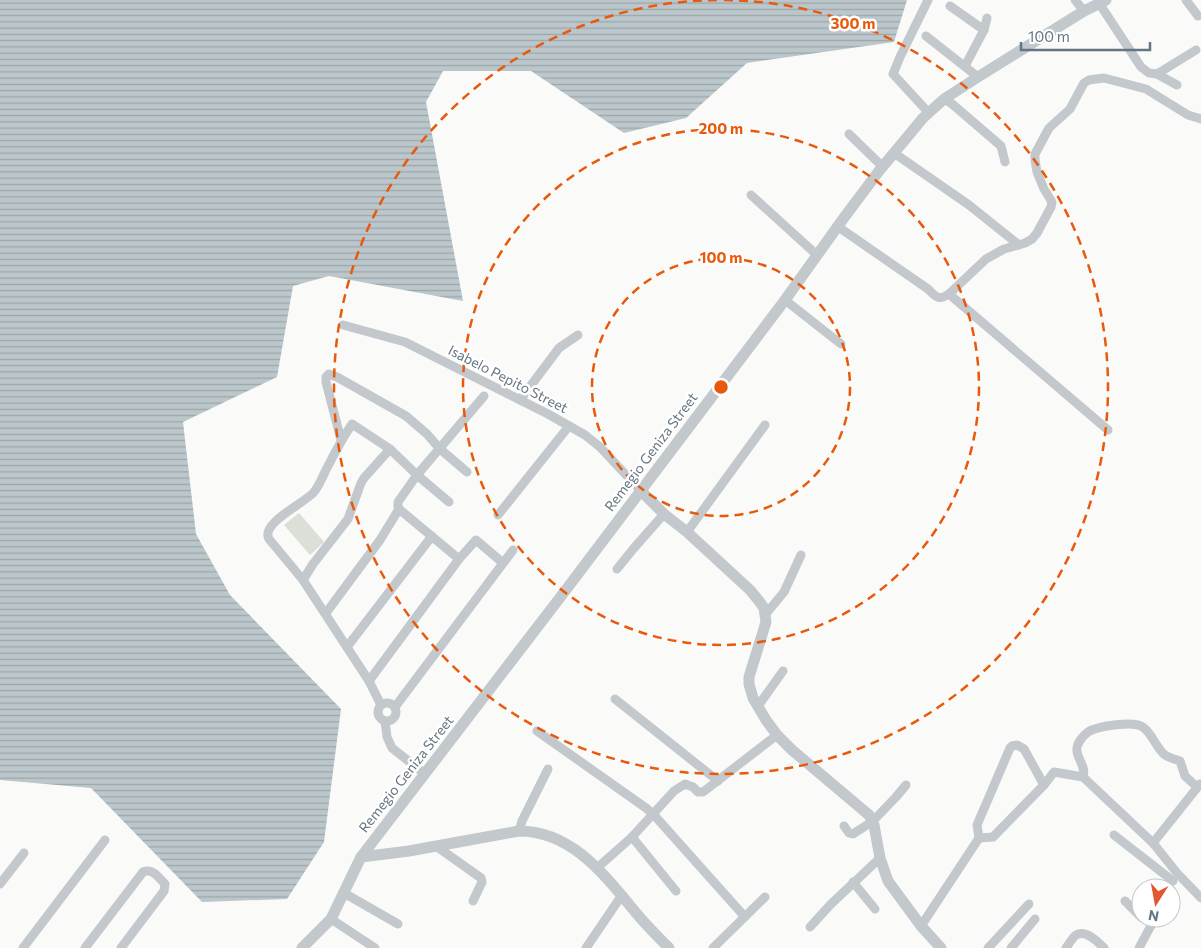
<svg xmlns="http://www.w3.org/2000/svg" width="1201" height="948" font-family="Commissioner,sans-serif">
<style>
.grass{fill:#dadfd7}
.water{fill:url(#water-rules)}
.lines{fill:none;stroke-linecap:round;stroke-linejoin:round}
.minor{stroke:#c3c8cc;stroke-width:9}
.tertiary{stroke:#c3c8cc;stroke-width:11}
.ring{fill:none;stroke:#e8590c;stroke-width:2.5;stroke-dasharray:9 6}
.labels{text-anchor:middle;stroke-width:5;stroke-linejoin:round;paint-order:stroke}
.street-label{font-size:14px;fill:#657683;stroke:#fff}
.centre{fill:#e8590c;stroke:#fff;stroke-width:2.5}
.ring-label{font-size:15px;text-anchor:middle;font-weight:bold;fill:#e8590c;stroke:#fff;stroke-width:5;stroke-linejoin:round;paint-order:stroke}
</style>
<defs>
<pattern id="water-rules" width="6" height="5" patternUnits="userSpaceOnUse" patternTransform="scale(1.25)"><rect width="6" height="5" fill="#bbc7cb"/><path d="M0 2.5h6" fill="none" stroke="#9ca6aa"/></pattern>
</defs>
<rect width="100%" height="100%" fill="#fafaf8"/>
<path class="grass" d="M299,513L324,542L310,555L284,525Z"/>
<path class="water" d="M0,0H907L894,42L747,63L686,118L624,133L531,71H443L426,102L463,301L329,276L293,286L277,377L183,422L196,534L230,595L341,709L324,842L287,899L202,902L91,788L0,780Z"/>
<g class="lines">
<g class="minor">
<path d="M928,0L900,57L893,74L928,112"/>
<path d="M1075,0L1084,11"/>
<path d="M1186,0L1198,16"/>
<path d="M1099,3L1141,67L1149,73L1157,74L1177,85"/>
<path d="M950,6L984,30"/>
<path d="M926,36L978,77"/>
<path d="M965,66L984,30L987,18"/>
<path d="M1157,74L1196,50"/>
<path d="M944,99L951,103L1001,146L1005,162"/>
<path d="M849,134L883,167"/>
<path d="M894,153L969,205L1019,245"/>
<path d="M751,195L817,255"/>
<path d="M837,226L928,289C936,297 938,301 949,294L986,259L1004,249L1025,243L1032,239L1037,233L1051,207L1052,202L1044,189L1037,172L1035,160V154L1049,128L1070,109L1084,83L1089,80L1104,78L1146,89L1188,115L1201,119"/>
<path d="M949,294L1108,430"/>
<path d="M785,300L841,344"/>
<path d="M343,325L405,342L548,414L585,435L600,447L641,491"/>
<path d="M520,400L559,348L578,335"/>
<path d="M341,440L326,382V377L329,374L337,377L406,416L427,434L440,449L467,472"/>
<path d="M399,509L459,559"/>
<path d="M498,515L569,426"/>
<path d="M687,532L765,425"/>
<path d="M617,569L634,548L664,514"/>
<path d="M303,580L313,564L348,519L361,483L364,478L390,449"/>
<path d="M326,613L380,540L399,509L398,507V502L417,475L484,396"/>
<path d="M765,615L784,592L801,555"/>
<path d="M347,647L432,536"/>
<path d="M369,681L459,559L476,540L503,563"/>
<path d="M615,699L718,781"/>
<circle cx="387" cy="712" r="9"/>
<path d="M381,705L369,681L303,580L269,539C260,523 305,503 314,492C320,485 323,475 327,468C335,452 342,439 352,424L390,449L417,475L449,502"/>
<path d="M758,706L783,671"/>
<path d="M395,707L513,550"/>
<path d="M385,721L387,737L392,748L425,774"/>
<path d="M537,731L646,808L654,815L745,917"/>
<path d="M1083,777C1087,764 1073,757 1078,744C1080,740 1084,735 1088,732C1097,726 1136,720 1144,728C1153,735 1156,748 1165,755C1169,758 1175,759 1180,761L1185,776L1197,787"/>
<path d="M844,826L849,833L853,834L873,821L896,797L906,785"/>
<path d="M519,831L522,821L548,769"/>
<path d="M1114,835L1173,881"/>
<path d="M632,837L676,891"/>
<path d="M979,838L993,837L1044,785L1054,772L1083,777L1153,843L1177,873L1201,898"/>
<path d="M1153,843L1200,784"/>
<path d="M436,846L481,878L482,882L473,901"/>
<path d="M597,868L632,837L674,791L685,784L693,787L698,792H703L777,735"/>
<path d="M853,882L875,909"/>
<path d="M0,884L24,853"/>
<path d="M344,893L398,924"/>
<path d="M1125,901L1141,917"/>
<path d="M331,919L375,948"/>
<path d="M921,926L979,838L977,825L1010,748L1012,746L1017,745L1024,749L1044,785"/>
<path d="M810,927L831,904L880,858"/>
<path d="M23,948L105,840"/>
<path d="M85,948L143,872C153,868 158,877 165,884L164,891L121,948"/>
<path d="M586,948L622,895"/>
<path d="M713,948L765,897"/>
<path d="M988,948L1029,904"/>
<path d="M1011,948L1035,919"/>
<path d="M1066,948C1069,944 1072,938 1076,935C1086,929 1098,942 1104,948"/>
<path d="M1139,948L1155,918"/>
</g>
<g class="tertiary">
<path d="M641,491L664,514L687,532L750,590L759,601L764,608L766,622L749,677V684L753,698L766,720L777,735L792,750L869,815L874,825L880,858L888,881L921,926L941,948"/>
<path d="M361,857L409,851L519,831C573,831 606,877 637,914C647,926 658,937 669,948"/>
<path d="M302,948L331,919L361,857L562,595L785,300L843,219L879,171L923,118L944,99L978,77L1084,11L1106,0"/>
</g>
</g>
<g class="ring">
<circle cx="721" cy="387" r="129"/>
<circle cx="721" cy="387" r="258"/>
<path d="M724 0A387 387 0 1 1 718 0"/>
</g>
<g class="labels">
<g class="street-label">
<text transform="translate(508 379) rotate(27)" y="5">Isabelo Pepito Street</text>
<text transform="translate(651 452) rotate(-53)" y="5">Remegio Geniza Street</text>
<text transform="translate(406 774) rotate(-52)" y="5">Remegio Geniza Street</text>
</g>
</g>
<circle cx="721" cy="387" r="8" class="centre"/>
<g class="ring-label">
<text x="853" y="29">300 m</text>
<text x="721" y="134">200 m</text>
<text x="721" y="263">100 m</text>
</g>
<g transform="translate(1156 903) rotate(191)"><circle r="24" fill="#ffffff" stroke="#c1c8cd"/>
<path d="M0-4L9 19L0 12L-9 19Z" fill="#e4572e"/>
<text y="-8" font-size="14" font-weight="bold" text-anchor="middle" fill="#657683">N</text>
</g>
<path d="M1021 42v8h129v-8" fill="none" stroke="#657683" stroke-width="2.5"/>
<text x="1028" y="42" font-size="15" fill="#657683" stroke="#ffffff" stroke-width="4" paint-order="stroke">100 m</text>
</svg>
